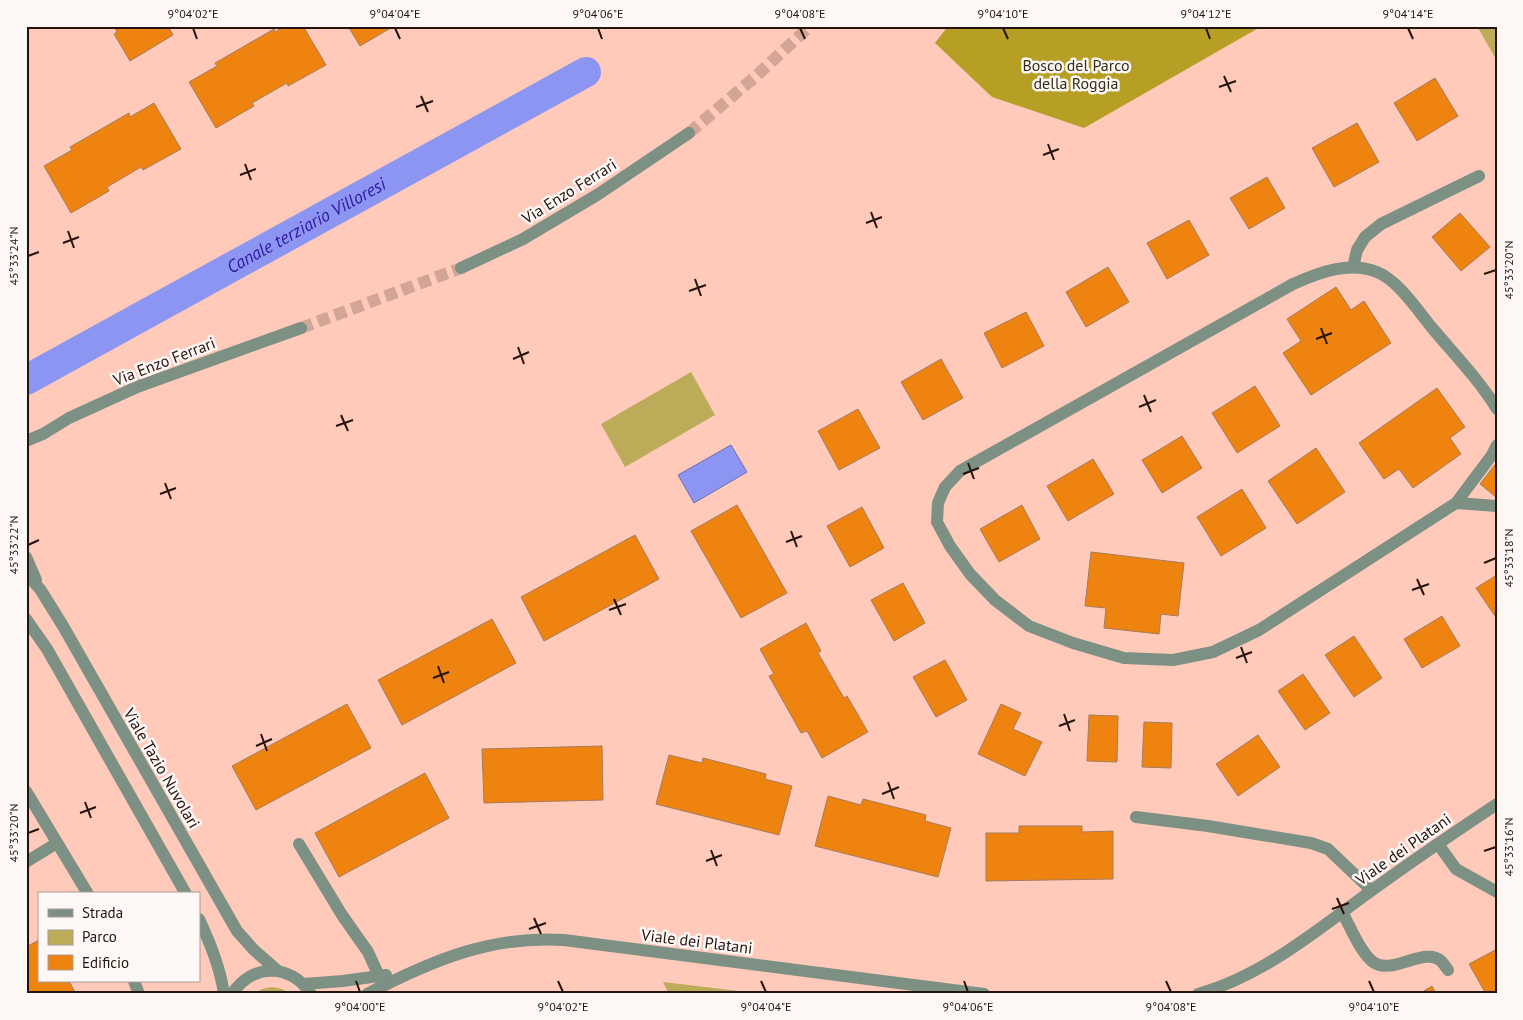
<svg xmlns="http://www.w3.org/2000/svg" width="1523" height="1020" font-family="'PT Sans',sans-serif">
<style>
.green{fill:#bcab59}
.forest{fill:#b69f24}
.water{fill:#8c96f2;stroke:#6d6fad}
.lines{fill:none;stroke-linecap:round;stroke-linejoin:round}
.canal{stroke:#8c96f2;stroke-width:30}
.building{fill:#ef8310;stroke:#a37c5f}
.minor-tunnel{stroke:#d3a597;stroke-width:12;stroke-dasharray:12 6;stroke-linecap:butt}
.minor{stroke:#7d9084;stroke-width:12}
.ticks{fill:none;stroke:#25130d;stroke-width:2}
.labels{text-anchor:middle;stroke-width:5;stroke-linejoin:round;paint-order:stroke}
.park-label{font-size:16px;fill:#332e16;stroke:#fdf7f6}
.street-label{font-size:16px;fill:#25130d;stroke:#fdf7f6}
.water-label{font-size:18px;font-style:italic;fill:#3018a1;stroke:#fdf7f6}
.neatline{fill:none;stroke:#25130d;stroke-width:2}
.ticks-label{font-size:12px;text-anchor:middle;fill:#25130d}
</style>
<rect width="100%" height="100%" fill="#ffcaba"/>
<g class="green">
<path d="M1477,26H1497V61Z"/>
<path d="M691,372L715,415L625,467L601,424Z"/>
<path d="M663,982L765,994H669Z"/>
<path d="M272,987L282,989L290,994H254L262,989Z"/>
</g>
<path class="forest" d="M948,26H1262L1084,128L992,97L935,43Z"/>
<path class="water" d="M731,445L747,472L694,503L678,475Z"/>
<g class="lines">
<path class="canal" id="s1" d="M26,380L586,72"/>
</g>
<g class="building">
<path d="M114,26H168L173,35L130,61L114,34L117,32Z"/>
<path d="M285,26H303L326,65L288,86L287,83L252,103L254,106L216,128L189,82L217,66L215,63L274,29L275,32Z"/>
<path d="M348,26H394L360,46Z"/>
<path d="M1435,78L1458,116L1417,141L1394,103Z"/>
<path d="M154,103L181,149L143,170L141,167L107,187L109,191L71,213L44,166L72,150L70,147L129,113L130,117Z"/>
<path d="M1357,123L1379,162L1334,187L1312,148Z"/>
<path d="M1267,177L1285,208L1249,229L1230,198Z"/>
<path d="M1460,213L1490,247L1461,271L1432,237Z"/>
<path d="M1189,220L1209,255L1167,279L1147,243Z"/>
<path d="M1108,267L1129,302L1086,327L1066,292Z"/>
<path d="M1336,287L1351,310L1364,301L1391,343L1311,395L1283,353L1301,341L1287,319Z"/>
<path d="M1026,312L1044,346L1002,368L984,333Z"/>
<path d="M941,359L963,398L923,420L901,382Z"/>
<path d="M1255,386L1280,426L1237,453L1212,413Z"/>
<path d="M1437,388L1465,427L1450,438L1461,454L1413,488L1399,469L1384,479L1359,443Z"/>
<path d="M858,409L880,448L839,470L818,431Z"/>
<path d="M1182,436L1202,468L1162,493L1142,460Z"/>
<path d="M1316,448L1345,492L1297,524L1268,481Z"/>
<path d="M1093,459L1114,494L1068,521L1047,486Z"/>
<path d="M1497,462V498L1480,484Z"/>
<path d="M1242,489L1266,528L1221,556L1197,517Z"/>
<path d="M737,505L787,593L741,618L691,531Z"/>
<path d="M1022,505L1040,539L999,562L980,529Z"/>
<path d="M862,507L884,548L850,567L827,526Z"/>
<path d="M635,535L659,579L544,641L521,597Z"/>
<path d="M1091,552L1184,563L1178,616L1161,614L1159,634L1104,628L1106,608L1085,606Z"/>
<path d="M1497,575V619L1476,588Z"/>
<path d="M903,583L925,623L894,641L871,600Z"/>
<path d="M1442,616L1460,646L1422,668L1404,639Z"/>
<path d="M492,619L516,663L402,725L378,680Z"/>
<path d="M806,623L821,651L818,653L844,698L847,696L868,732L822,758L807,731L801,733L769,676L774,674L760,649Z"/>
<path d="M1354,636L1382,678L1354,697L1325,655Z"/>
<path d="M945,660L967,700L936,717L913,677Z"/>
<path d="M1303,674L1330,713L1305,730L1278,691Z"/>
<path d="M347,704L371,748L256,810L232,766Z"/>
<path d="M1001,704L1021,713L1013,729L1042,742L1025,776L978,754Z"/>
<path d="M1089,715L1118,716L1117,762L1087,761Z"/>
<path d="M1144,722L1172,723L1171,768L1142,767Z"/>
<path d="M1258,735L1280,767L1238,796L1216,764Z"/>
<path d="M602,746L603,800L484,803L482,749Z"/>
<path d="M669,755L702,763L703,758L766,774L765,779L792,786L779,835L656,804Z"/>
<path d="M425,773L449,818L339,877L315,833Z"/>
<path d="M828,796L861,805L863,799L926,815L925,821L951,828L938,877L815,846Z"/>
<path d="M1019,826H1082V832L1113,831V879L986,881V833H1019Z"/>
<path d="M39,940V981H69L76,994H26V947Z"/>
<path d="M1497,949V994H1486L1469,964Z"/>
<path d="M1432,986L1436,994H1419Z"/>
</g>
<g class="lines">
<g class="minor-tunnel">
<path d="M689,133L755,77L810,26"/>
<path d="M301,328L461,268"/>
</g>
<g class="minor">
<path d="M1353,267L1357,250L1365,237L1381,224L1479,176"/>
<path d="M461,268L523,239L597,195L689,133"/>
<path d="M1497,409C1479,380 1455,355 1433,329C1418,311 1399,281 1377,272C1349,261 1320,272 1293,284L960,471L945,487L938,503L937,522L950,546L970,574L995,600L1029,626L1073,643L1124,658L1173,660L1213,652L1259,630L1456,503L1492,455L1497,445"/>
<path d="M26,441L43,434L69,418L137,387L301,328"/>
<path d="M1456,503L1497,506"/>
<path d="M26,557L36,580"/>
<path d="M26,574L40,589L63,626L237,931L254,950L278,971"/>
<path d="M26,619L47,649L186,894"/>
<path d="M26,791L88,894"/>
<path d="M1136,817L1208,826L1311,843L1328,849L1371,890"/>
<path d="M299,844L342,915L368,952L379,976"/>
<path d="M1438,844L1456,869L1497,892"/>
<path d="M26,862L57,843"/>
<path d="M1342,912C1350,926 1360,952 1373,962C1391,976 1425,946 1441,961C1443,963 1446,967 1448,970"/>
<path d="M199,919C210,943 220,967 224,994"/>
<path d="M134,981L139,994"/>
<path d="M304,984L343,981L386,975"/>
<path d="M232,994C253,963 290,963 311,994"/>
<path d="M367,994C431,961 491,935 564,940L984,994"/>
<path d="M1198,994C1263,976 1317,930 1371,891C1412,861 1455,832 1497,804"/>
</g>
</g>
<path class="ticks" d="M193,28L197,39M395,28L400,39M598,28L602,39M800,28L805,39M1003,28L1008,39M1206,28L1210,39M1408,28L1413,39M1224,76L1231,92M1219,87L1236,81M421,96L428,112M416,107L433,101M1048,144L1054,160M1043,155L1059,149M245,164L251,180M240,175L256,169M871,212L877,228M866,223L882,217M68,231L74,248M63,243L79,237M28,256L39,252M1484,274L1496,270M695,279L701,296M689,291L706,285M1321,328L1327,344M1316,339L1332,333M518,347L524,364M513,359L529,352M1144,395L1151,412M1139,407L1156,400M341,415L348,431M336,426L353,420M968,463L974,479M963,474L979,468M165,483L171,499M160,494L176,488M791,531L797,547M786,542L802,536M28,545L39,540M1484,563L1496,558M1417,579L1424,595M1412,590L1429,584M614,599L621,615M609,610L626,604M1241,647L1247,663M1236,658L1252,652M438,666L444,683M433,678L449,672M1064,714L1070,731M1059,726L1075,720M261,734L267,751M256,746L272,739M888,782L894,799M882,794L899,787M85,802L91,818M80,813L96,807M28,833L39,829M711,850L717,866M1484,851L1496,847M706,861L722,855M1337,898L1344,914M1332,909L1349,903M534,918L541,934M529,929L546,923M356,981L360,992M558,981L563,992M761,981L766,992M964,981L968,992M1166,981L1171,992M1369,981L1374,992"/>
<g class="labels">
<g class="park-label">
<text x="1076" y="71">Bosco del Parco<tspan x="1076" dy="18">della Roggia</tspan></text>
</g>
<g class="street-label">
<text transform="translate(569 191) rotate(-32)" y="6">Via Enzo Ferrari</text>
<text transform="translate(164 361) rotate(-21)" y="6">Via Enzo Ferrari</text>
<text transform="translate(162 768) rotate(60)" y="6">Viale Tazio Nuvolari</text>
<text transform="translate(1403 849) rotate(-35)" y="6">Viale dei Platani</text>
<text transform="translate(697 941) rotate(7)" y="6">Viale dei Platani</text>
</g>
<g class="water-label">
<text dy="6" stroke="none"><textPath href="#s1" startOffset="320">Canale terziario Villoresi</textPath></text>
</g>
</g>
<rect width="1523" height="1020" fill="none" stroke="#fdf7f6" stroke-width="55"/>
<rect x="38" y="892" width="162" height="90" fill="#fdf7f6" stroke="#a79c99"/>
<rect x="48" y="909" width="25" height="8" fill="#7d9084" stroke="#a79c99"/>
<text x="82" y="918" font-size="15" fill="#25130d">Strada</text>
<rect x="48" y="930" width="25" height="15" fill="#bcab59" stroke="#a79c99"/>
<text x="82" y="942" font-size="15" fill="#25130d">Parco</text>
<rect x="48" y="955" width="25" height="15" fill="#ef8310" stroke="#a79c99"/>
<text x="82" y="968" font-size="15" fill="#25130d">Edificio</text>
<rect x="28" y="28" width="1468" height="964" class="neatline"/>
<g class="ticks-label">
<text x="193" y="18">9°04'02"E</text>
<text x="395" y="18">9°04'04"E</text>
<text x="598" y="18">9°04'06"E</text>
<text x="800" y="18">9°04'08"E</text>
<text x="1003" y="18">9°04'10"E</text>
<text x="1206" y="18">9°04'12"E</text>
<text x="1408" y="18">9°04'14"E</text>
<text transform="translate(14 256) rotate(-90)" y="4">45°33'24"N</text>
<text transform="translate(1509 270) rotate(-90)" y="4">45°33'20"N</text>
<text transform="translate(14 545) rotate(-90)" y="4">45°33'22"N</text>
<text transform="translate(1509 558) rotate(-90)" y="4">45°33'18"N</text>
<text transform="translate(14 833) rotate(-90)" y="4">45°33'20"N</text>
<text transform="translate(1509 847) rotate(-90)" y="4">45°33'16"N</text>
<text x="360" y="1011">9°04'00"E</text>
<text x="563" y="1011">9°04'02"E</text>
<text x="766" y="1011">9°04'04"E</text>
<text x="968" y="1011">9°04'06"E</text>
<text x="1171" y="1011">9°04'08"E</text>
<text x="1374" y="1011">9°04'10"E</text>
</g>
</svg>
